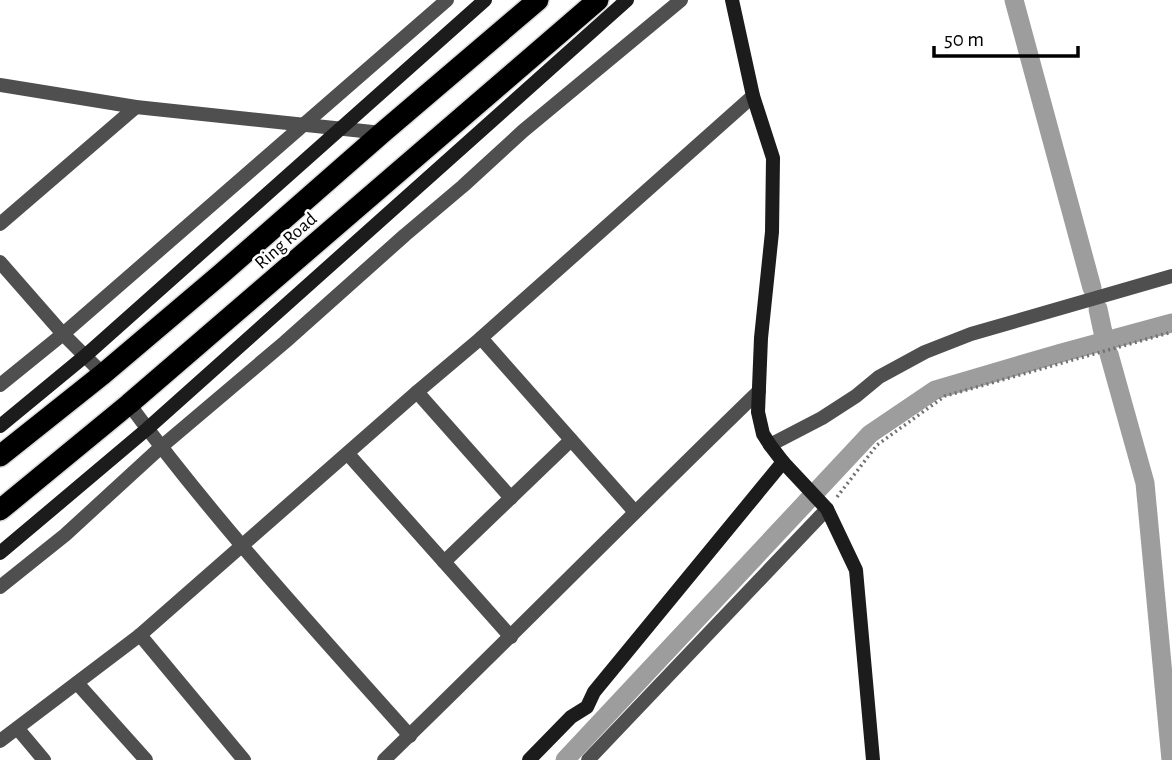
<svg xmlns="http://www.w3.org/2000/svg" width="1172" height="760" font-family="'Alegreya Sans',sans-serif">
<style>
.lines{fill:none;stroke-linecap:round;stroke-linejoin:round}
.canal{stroke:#9d9d9d;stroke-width:19}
.highway-casing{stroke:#dbdbdb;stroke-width:24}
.path{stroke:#717171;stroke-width:3.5;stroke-dasharray:2 3.5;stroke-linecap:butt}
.street{stroke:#4f4f4f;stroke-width:14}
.secondary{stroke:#1c1c1c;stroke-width:14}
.highway{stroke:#000;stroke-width:21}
.labels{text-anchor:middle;stroke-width:5;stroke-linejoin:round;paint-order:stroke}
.street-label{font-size:19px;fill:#000;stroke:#fff}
</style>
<rect width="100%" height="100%" fill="#fff"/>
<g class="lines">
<g class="canal">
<path d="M1014,0L1092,288"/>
<path d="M1098,309L1104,337"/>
<path d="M1109,354L1145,483L1171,760"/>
<path d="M565,760L870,434L935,390L1061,353L1172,323"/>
</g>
<g class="highway-casing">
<g id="highway">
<path d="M0,456L103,374L221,274L382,133L538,0"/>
<path d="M0,510L129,404L598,0"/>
</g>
</g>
<path class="path" d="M837,497L877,445L945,396L1172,332"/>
<g class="street">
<path d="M0,85L136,107L382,133"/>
<path d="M0,224L136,107"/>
<path d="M0,262L63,334L103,374"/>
<path d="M481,338L635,512"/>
<path d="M0,385L63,334L447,0"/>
<path d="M417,392L511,498"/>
<path d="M129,404C215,521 313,627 410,736"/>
<path d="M770,445L822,418L856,396L879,377L925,352L971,334L1172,276"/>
<path d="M348,454L511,637"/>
<path d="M444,562L571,440"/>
<path d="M0,587L65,535L161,447L285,342L405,235L463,186L523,131L681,0"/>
<path d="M140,635L244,760"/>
<path d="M77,683L146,760"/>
<path d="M18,729L44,760"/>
<path d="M0,741L140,635L417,392L481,338L753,96"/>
<path d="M384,760C510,638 633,513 759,391"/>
<path d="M588,760L827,509"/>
</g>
<g class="secondary">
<path d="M732,0L753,96L773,158L772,232L761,338L758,412L763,434L770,445L783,462L827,509L856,570L873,760"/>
<path d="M0,426L85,356L485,0"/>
<path d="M0,553L147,429L627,0"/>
<path d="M529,760L571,717L587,707L594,692L783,462"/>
</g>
<use href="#highway" class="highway"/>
</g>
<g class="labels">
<g class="street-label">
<text transform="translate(285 240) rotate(-41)" y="7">Ring Road</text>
</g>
</g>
<path d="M934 46v10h144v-10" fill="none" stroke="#000000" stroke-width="3.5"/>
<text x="944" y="46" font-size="21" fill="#000000" stroke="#ffffff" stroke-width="5" paint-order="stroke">50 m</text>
</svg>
